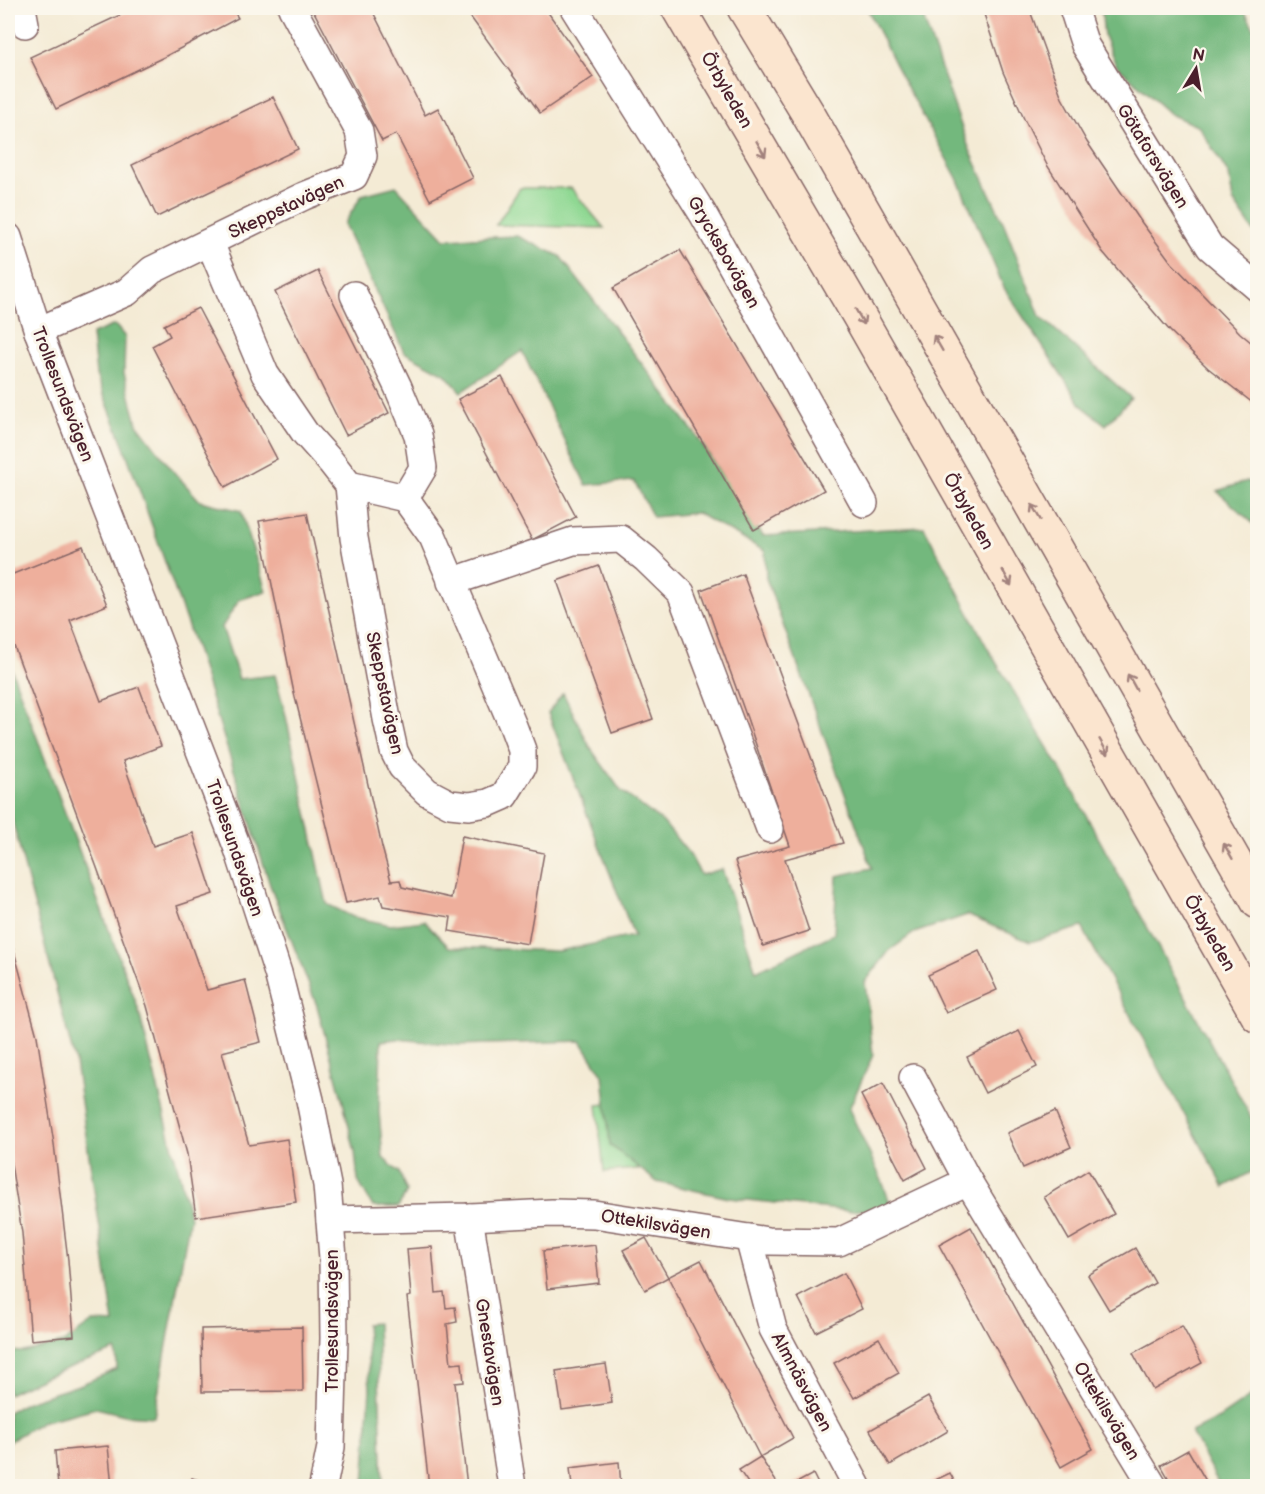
<svg xmlns="http://www.w3.org/2000/svg" width="1265" height="1494" viewBox="0 0 1265 1494" font-family="'Balsamiq Sans',sans-serif">
	<rect width="100%" height="100%" fill="#fbf7ec"/>
	<filter id="ink" filterUnits="userSpaceOnUse"><feTurbulence type="fractalNoise" baseFrequency=".0167" numOctaves="2"/><feDisplacementMap in="SourceGraphic" scale="12" xChannelSelector="R" yChannelSelector="G"/><feConvolveMatrix kernelMatrix="1 2 1 2 8 2 1 2 1" color-interpolation-filters="sRGB"/></filter>
	<filter id="wash" filterUnits="userSpaceOnUse"><feTurbulence type="fractalNoise" baseFrequency=".008" numOctaves="4" result="noise"/><feDisplacementMap in="SourceGraphic" scale="24" xChannelSelector="R" yChannelSelector="G"/><feGaussianBlur stdDeviation="1.35" result="paint"/><feColorMatrix in="noise" values="0 0 0 0 0 0 0 0 0 0 0 0 0 0 0 0 0 1.4 0 .05"/><feComposite in="paint" operator="in"/></filter>
	<g filter="url(#wash)">
		<rect width="100%" height="100%" fill="#f4ebd5"/>
		<g fill="#8fd893" stroke="#6c7c5f" stroke-width="1.5">
			<path d="M520 188H571L604 228 496 225Z"/>
			<path d="M651 1100 657 1167 604 1172 597 1105Z"/>
		</g>
		<g fill="#73b87d" stroke="#5e6c54" stroke-width="1.5">
			<path d="M867 8H925L924 20 969 148 1004 224 1040 316 1131 398 1106 425 1082 406 1004 288 957 178 895 65Z"/>
			<path d="M1101 8H1243L1257 34V236L1233 201 1229 175 1199 127 1170 114 1116 65 1104 36Z"/>
			<path d="M396 186 445 239 517 236 560 256 696 435 763 536 924 527 988 649 1063 773 1257 1128V1169L1224 1187 1082 927 1030 942 967 915 914 933 889 951 865 982 873 1055 849 1109 882 1181 892 1208 849 1211 729 1198 657 1182 610 1145 603 1075 581 1041 458 1045 397 1039 381 1041 379 1112 383 1158 399 1172 407 1192 398 1207H373L358 1181 355 1152 344 1106 317 1006 270 885 196 649 123 444 96 375 92 334 115 325 125 337 124 373 137 424 174 472 200 501 241 511 266 591 239 600 222 627 239 679 275 675 285 712 327 904 353 917 391 925 424 921 449 947 558 951 634 936 548 713 563 693 591 749 621 791 663 822 690 855 701 875 722 869 756 971 834 934 837 876 872 868 766 578 765 551 697 513 653 517 634 481 586 485 522 351 461 392 445 374 404 352 344 224 362 195Z"/>
			<path d="M1247 481 1257 486V527L1217 491Z"/>
			<path d="M8 660 138 1008 190 1217 154 1417 125 1415 96 1408 41 1422 8 1442V1412L27 1402 82 1384 117 1369 116 1350 47 1376 8 1394V1351L24 1352 63 1343 93 1322 114 1323 75 1062 8 804Z"/>
			<path d="M377 1323 383 1486H364L370 1389 366 1324Z"/>
			<path d="M1257 1392V1486H1220L1191 1432 1219 1418Z"/>
		</g>
		<g id="blocks">
			<g fill="#eeaf9c">
				<path d="M135 8H232L238 18 164 57 56 109 30 57Z"/>
				<path d="M312 8H371L425 115 438 108 473 178 430 200 396 134 382 141Z"/>
				<path d="M464 8H545L593 77 540 113Z"/>
				<path d="M982 8H1029L1062 98 1087 142 1142 223 1171 262 1240 333 1258 348V407L1208 368 1170 331 1102 251 1047 165 1025 121 1003 72Z"/>
				<path d="M273 97 298 149 157 217 132 165Z"/>
				<path d="M680 250 824 490 754 530 613 288Z"/>
				<path d="M318 271 389 413 346 435 275 292Z"/>
				<path d="M198 308 277 459 225 487 152 346 170 336 164 325Z"/>
				<path d="M502 377 576 517 532 540 458 399Z"/>
				<path d="M307 513 382 847 391 881 400 880 402 887 451 898 462 836 544 853 528 944 449 931 451 917 383 906 380 896 346 903 294 693 259 521Z"/>
				<path d="M83 546 107 605 70 620 101 701 139 687 161 746 123 761 153 846 193 833 213 894 177 906 207 990 245 980 261 1042 222 1052 249 1145 287 1139 296 1202 196 1217 187 1154 147 1006 96 865 8 630V576Z"/>
				<path d="M599 566 653 719 612 733 557 581Z"/>
				<path d="M743 574 843 843 785 859 809 931 763 946 735 861 790 846 747 718 701 590Z"/>
				<path d="M8 929 37 1036 54 1144 68 1260 74 1336 31 1340 22 1233 8 1145Z"/>
				<path d="M979 951 997 990 946 1013 928 975Z"/>
				<path d="M1019 1031 1037 1067 985 1093 967 1057Z"/>
				<path d="M883 1083 927 1168 905 1180 861 1095Z"/>
				<path d="M1055 1111 1071 1147 1023 1168 1007 1133Z"/>
				<path d="M1088 1170 1114 1214 1069 1240 1044 1197Z"/>
				<path d="M971 1227 1093 1449 1061 1467 939 1245Z"/>
				<path d="M646 1238 668 1277 701 1260 793 1438 760 1457 668 1277 645 1290 623 1250Z"/>
				<path d="M595 1245 599 1283 547 1289 543 1251Z"/>
				<path d="M432 1247 436 1293 444 1292 446 1308 455 1307 457 1322 447 1324 451 1364 462 1363 464 1382 455 1383 467 1486H429L407 1297 411 1296 407 1249Z"/>
				<path d="M1135 1248 1155 1283 1109 1310 1088 1275Z"/>
				<path d="M844 1273 862 1309 816 1332 798 1297Z"/>
				<path d="M1182 1326 1202 1363 1153 1390 1133 1353Z"/>
				<path d="M302 1327 303 1391 202 1392 201 1329Z"/>
				<path d="M879 1338 899 1373 854 1398 834 1363Z"/>
				<path d="M606 1364 612 1403 562 1410 556 1371Z"/>
				<path d="M928 1397 948 1431 890 1465 870 1430Z"/>
				<path d="M108 1446 112 1486H58L55 1451Z"/>
				<path d="M1188 1450 1209 1486H1173L1161 1465Z"/>
				<path d="M760 1457 779 1486H750L739 1470Z"/>
				<path d="M619 1462 621 1486H572L570 1468Z"/>
				<path d="M950 1473 957 1486H923Z"/>
				<path d="M813 1474 819 1486H791Z"/>
				<path d="M192 1478 219 1486H189Z"/>
			</g>
		</g>
	</g>
	<g filter="url(#ink)">
		<use href="#blocks" fill-opacity="0" stroke="#866666" stroke-width="1.5"/>
		<g fill="none" stroke-linecap="round" stroke-linejoin="round">
			<g stroke="#866666" stroke-width="30">
				<g id="minor">
					<path d="M22 8 25 24"/>
					<path d="M574 8 703 214 864 503"/>
					<path d="M1073 8 1085 45 1210 247 1258 288"/>
					<path d="M8 237 38 331 238 849 278 973 310 1100 327 1185 333 1258 334 1338 331 1447 323 1486"/>
					<path d="M210 243 265 374 305 433 331 462 349 485 354 538 387 719 394 751 402 767 427 792 450 804 469 806 488 803 504 796 522 767V750L513 726 433 537 405 498 349 485"/>
					<path d="M354 295 398 387 418 435 423 468 405 498"/>
					<path d="M38 331 127 292 152 270 304 196 354 176 363 156 359 131 292 8"/>
					<path d="M451 582 573 541 621 539 646 559 681 593 770 829"/>
					<path d="M913 1078 968 1181 1153 1486"/>
					<path d="M469 1217 512 1486"/>
					<path d="M330 1220 469 1217 552 1213 594 1214 768 1241 839 1242 968 1181"/>
					<path d="M749 1238 773 1329 857 1486"/>
				</g>
			</g>
			<g stroke="#866666" stroke-width="36">
				<g id="secondary">
					<path d="M678 8 859 316 1258 1016"/>
					<path d="M744 8 807 112 1258 902"/>
				</g>
			</g>
			<use href="#minor" stroke="#fff" stroke-width="27"/>
			<use href="#secondary" stroke="#fbe5cf" stroke-width="33"/>
		</g>
		<defs><path id="oneway-shaft" d="M-6 0H5M1.5-3L5.5 0L1.5 3" fill="none" stroke-width="1.6" stroke-linecap="round" stroke-linejoin="round" transform="scale(1.5)"/></defs>
		<g stroke="#a2827d">
			<use href="#oneway-shaft" transform="translate(761 149) rotate(60)"/>
			<use href="#oneway-shaft" transform="translate(860 317) rotate(60)"/>
			<use href="#oneway-shaft" transform="translate(938 343) rotate(-120)"/>
			<use href="#oneway-shaft" transform="translate(1036 512) rotate(-120)"/>
			<use href="#oneway-shaft" transform="translate(1007 578) rotate(61)"/>
			<use href="#oneway-shaft" transform="translate(1132 682) rotate(-119)"/>
			<use href="#oneway-shaft" transform="translate(1104 747) rotate(60)"/>
			<use href="#oneway-shaft" transform="translate(1228 851) rotate(-120)"/>
		</g>
	</g>
	<g text-anchor="middle" stroke-width="6" stroke-linejoin="round" paint-order="stroke">
		<g font-size="18" fill="#4a1f2b" stroke="#fbf7ec">
			<text transform="translate(727 90) rotate(60)" y="6">Örbyleden</text>
			<text transform="translate(1153 156) rotate(58)" y="6">Götaforsvägen</text>
			<text transform="translate(286 207) rotate(-25)" y="6">Skeppstavägen</text>
			<text transform="translate(724 252) rotate(60)" y="6">Grycksbovägen</text>
			<text transform="translate(63 394) rotate(69)" y="6">Trollesundsvägen</text>
			<text transform="translate(969 511) rotate(61)" y="6">Örbyleden</text>
			<text transform="translate(385 693) rotate(78)" y="6">Skeppstavägen</text>
			<text transform="translate(235 848) rotate(71)" y="6">Trollesundsvägen</text>
			<text transform="translate(1210 933) rotate(60)" y="6">Örbyleden</text>
			<text transform="translate(656 1224) rotate(9)" y="6">Ottekilsvägen</text>
			<text transform="translate(332 1321) rotate(-90)" y="6">Trollesundsvägen</text>
			<text transform="translate(490 1352) rotate(81)" y="6">Gnestavägen</text>
			<text transform="translate(802 1382) rotate(62)" y="6">Almnäsvägen</text>
			<text transform="translate(1107 1411) rotate(59)" y="6">Ottekilsvägen</text>
		</g>
	</g>
	<rect width="1265" height="1494" fill="none" stroke="#fbf7ec" stroke-width="30"/>
	<g transform="translate(1196 69) rotate(11)" stroke="#fbf7ec" stroke-width="4.5" paint-order="stroke">
	<path d="M0-4.5L10 22L0 15L-10 22Z" fill="#4a1f2b"/>
	<text y="-9" font-size="16" font-weight="bold" text-anchor="middle" fill="#4a1f2b">N</text>
	</g>
</svg>
